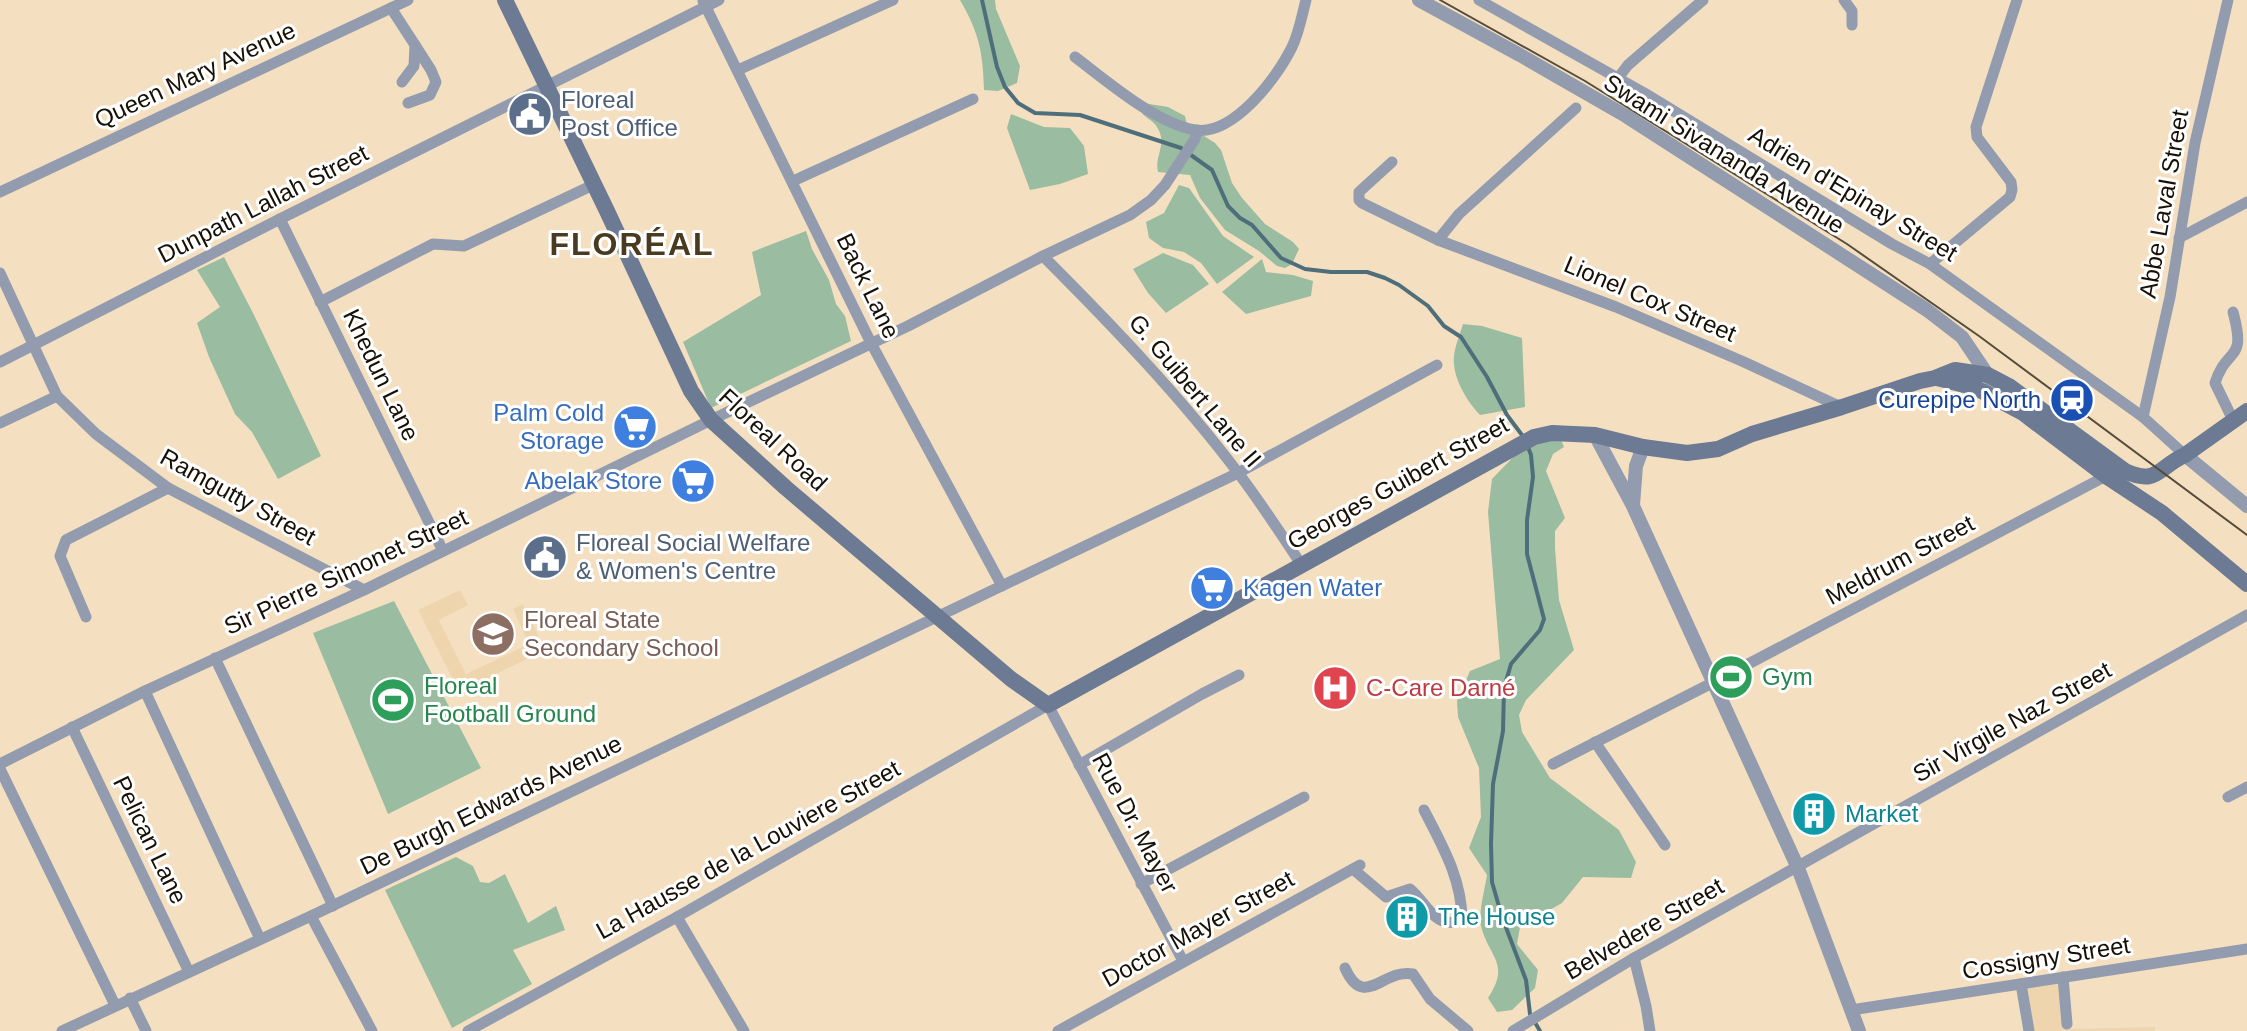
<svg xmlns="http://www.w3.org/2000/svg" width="2247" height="1031" viewBox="0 0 2247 1031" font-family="Arial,sans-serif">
	<rect width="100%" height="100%" fill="#f4e0c0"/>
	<g fill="#eed5ae">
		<path d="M460 590 468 605 439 620 466 674 529 644 513 609 523 604 542 644 532 649 535 655 459 692 418 610Z"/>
		<path d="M2060 981 2065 1029 2155 1027V1031H2032L2025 987Z"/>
	</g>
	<g fill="#9abca1">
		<path d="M960 0H995L996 9 1020 66 1017 83 998 91 984 90C983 52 979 33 960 0Z"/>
		<path d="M1143 103 1168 107 1185 116 1187 125 1215 143 1221 150 1232 183 1242 198 1265 224 1293 242 1299 249 1292 264 1285 268 1277 266 1259 251 1225 230 1200 198 1190 175 1158 172C1154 156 1168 144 1157 127 1153 120 1144 118 1139 109Z"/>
		<path d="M1011 114 1044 127 1070 128 1084 146 1088 174 1060 184 1030 190 1007 128Z"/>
		<path d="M1179 185 1189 188 1223 236 1254 257 1217 284 1201 263 1184 252 1163 248 1149 238 1146 222 1164 213Z"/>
		<path d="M806 231 812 249 829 280 836 304 845 316 851 341 711 408 683 342 761 295 752 252Z"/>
		<path d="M1163 253 1193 265 1209 284 1166 313 1148 293 1133 269Z"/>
		<path d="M224 257 254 315 321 456 278 479 252 432 235 414 209 357 197 323 220 307 197 270Z"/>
		<path d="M1262 259 1266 272 1293 275 1313 281 1311 296 1246 314 1222 292Z"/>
		<path d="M1463 324 1482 326 1522 338 1525 407 1480 415C1466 400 1452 377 1454 356 1455 346 1460 334 1463 324Z"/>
		<path d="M1560 437 1564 447 1553 454 1546 471 1565 518 1555 531V548L1559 600 1574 650 1526 700 1519 715 1522 732 1550 778 1619 830 1636 862 1631 878 1583 877 1562 903 1520 927 1517 944 1538 970 1535 988 1512 1010 1497 1012 1488 998C1511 963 1489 958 1481 926 1478 914 1485 888 1487 875L1469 848 1481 817 1479 768 1458 717 1457 701 1470 671 1500 659 1488 512 1492 479 1528 442Z"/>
		<path d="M394 601 481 768 388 814 313 633Z"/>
		<path d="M456 857 473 866 480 882 489 883 505 874 528 923 556 906 565 930 513 950 532 984 452 1028 385 890Z"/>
	</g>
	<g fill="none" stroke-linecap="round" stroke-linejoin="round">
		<g stroke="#4e6e7b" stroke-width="4">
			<path d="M982 0 997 67 1005 87 1018 103 1035 113 1080 115 1181 148 1212 170 1228 206 1240 218 1252 225 1281 258 1305 269 1331 272H1367L1385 278 1399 285 1428 306 1444 326 1461 337 1487 377 1507 415 1525 439"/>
			<path d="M1528 447 1531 455 1533 477 1527 520V554L1544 619 1540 630 1511 664 1504 688 1503 731 1493 784 1491 844 1492 882 1502 917 1526 980 1530 1014 1540 1031"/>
		</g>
		<g stroke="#929cae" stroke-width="11">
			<path d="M1479 0 1646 94 1892 244 1930 264 2143 417 2185 455"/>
			<path d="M1844 0 1852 11V25"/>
			<path d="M703 1 871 343 1002 586"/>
			<path d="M391 8 415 45 414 66 402 82"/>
			<path d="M1075 57C1107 81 1155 123 1195 130 1233 136 1277 78 1292 47 1299 33 1302 15 1306 0"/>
			<path d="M738 70 893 0"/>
			<path d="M1618 78 1628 65 1703 0"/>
			<path d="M408 103 430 95 436 82 431 70 415 45"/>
			<path d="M1392 162 1359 192V200L1362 203 1438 240 1616 307 1744 362 1841 407"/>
			<path d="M793 181 973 99"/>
			<path d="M0 192 408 0"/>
			<path d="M280 219 443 551"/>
			<path d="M2179 238 2247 202"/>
			<path d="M1438 240 1459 214 1576 108"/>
			<path d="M1043 256C1111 324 1181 397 1239 474 1261 503 1281 534 1301 564"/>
			<path d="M1930 264 2010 197 2012 190 2011 182 1977 137 1976 127 2017 0"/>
			<path d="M0 273 57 396 96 434 168 488 364 590"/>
			<path d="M320 302 433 244 464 246 593 185"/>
			<path d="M0 362 280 219 719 0"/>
			<path d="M2143 417 2170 297 2195 143 2228 0"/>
			<path d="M2233 420 2215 383C2227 345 2247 364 2233 312"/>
			<path d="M0 423 57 396"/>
			<path d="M86 617 60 556 66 540 168 488"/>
			<path d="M215 658 333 906"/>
			<path d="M145 691 260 939"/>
			<path d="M72 727 189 972"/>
			<path d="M1595 742 1665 845"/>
			<path d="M0 764 145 691 364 590 711 420 908 326 1043 256 1130 215 1151 200 1165 185 1195 139 1197 130"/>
			<path d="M1553 764 1714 682 2106 476"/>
			<path d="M1079 765 1202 694 1239 675"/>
			<path d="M0 769 115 1005"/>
			<path d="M2228 797 2247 787"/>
			<path d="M1353 869 1386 897 1410 889C1427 903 1435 931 1462 920 1462 879 1442 845 1424 810"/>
			<path d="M1141 884 1304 797"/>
			<path d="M311 916 372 1031"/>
			<path d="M677 917 744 1031"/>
			<path d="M1634 958 1646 1006 1650 1031"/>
			<path d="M1345 968C1364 1011 1383 968 1413 974L1430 999 1468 1031"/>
			<path d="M2063 977 2067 1024"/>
			<path d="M2021 984 2029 1031"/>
			<path d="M130 998 146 1031"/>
			<path d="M1851 1010 2247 949"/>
			<path d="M62 1031 311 916 1238 473 1437 365"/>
			<path d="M468 1031 677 917 1048 705 1183 961"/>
			<path d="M1058 1031 1360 865"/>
			<path d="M1513 1031 1634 958 2247 615"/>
		</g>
		<g stroke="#929cae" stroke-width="14">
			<path d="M1419 0 1520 55 1626 116 1927 310 1962 337 1993 383 2014 404"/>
			<path d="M1595 435 1633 506 1798 868 1859 1031"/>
			<path d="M2185 455 2247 506"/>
			<path d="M1633 505 1636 466 1643 447"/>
		</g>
		<g stroke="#6c7a94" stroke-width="16">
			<path d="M505 0 607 211 691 391 711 420 786 488 1011 679 1048 705 1534 437 1552 433 1595 435 1643 447 1687 453 1718 449 1752 434 1842 407 1920 381 1935 378 1955 370 1988 375 2009 386 2125 471C2158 486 2158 467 2185 455L2247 411"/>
			<path d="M1937 378 1976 388 2023 413 2106 476 2162 513 2247 584"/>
		</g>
		<path stroke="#574c3b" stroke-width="2" d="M1440 0 1585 81 1847 244 1979 336 2247 535"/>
	</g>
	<defs>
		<g id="civic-disc" transform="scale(2.3)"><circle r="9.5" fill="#5c6f8a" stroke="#fff"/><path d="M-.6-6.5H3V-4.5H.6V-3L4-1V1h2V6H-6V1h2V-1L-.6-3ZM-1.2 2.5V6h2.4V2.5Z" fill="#fff"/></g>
		<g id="station-disc" transform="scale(2.3)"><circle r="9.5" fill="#1a4fb4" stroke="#fff"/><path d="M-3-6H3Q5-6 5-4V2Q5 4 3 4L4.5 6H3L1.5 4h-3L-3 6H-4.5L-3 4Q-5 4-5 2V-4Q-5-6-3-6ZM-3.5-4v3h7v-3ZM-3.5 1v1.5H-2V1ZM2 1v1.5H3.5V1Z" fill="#fff"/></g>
		<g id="supermarket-disc" transform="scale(2.3)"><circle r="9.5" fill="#3f7fe0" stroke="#fff"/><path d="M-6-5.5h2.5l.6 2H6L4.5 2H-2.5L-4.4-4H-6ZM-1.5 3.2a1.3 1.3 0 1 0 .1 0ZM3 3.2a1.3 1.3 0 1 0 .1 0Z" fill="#fff"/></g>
		<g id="school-disc" transform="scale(2.3)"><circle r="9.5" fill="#8d6e63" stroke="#fff"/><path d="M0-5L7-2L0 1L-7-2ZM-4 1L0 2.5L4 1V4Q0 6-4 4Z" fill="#fff"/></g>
		<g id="stadium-disc" transform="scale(2.3)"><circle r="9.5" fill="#2e9e5b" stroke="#fff"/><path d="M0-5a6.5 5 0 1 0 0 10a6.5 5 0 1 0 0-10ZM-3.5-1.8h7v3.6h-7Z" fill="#fff"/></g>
		<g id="hospital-disc" transform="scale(2.3)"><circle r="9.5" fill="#e0444e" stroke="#fff"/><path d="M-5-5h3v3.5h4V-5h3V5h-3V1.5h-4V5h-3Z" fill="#fff"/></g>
		<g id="building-disc" transform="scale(2.3)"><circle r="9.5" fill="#0f9aa8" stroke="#fff"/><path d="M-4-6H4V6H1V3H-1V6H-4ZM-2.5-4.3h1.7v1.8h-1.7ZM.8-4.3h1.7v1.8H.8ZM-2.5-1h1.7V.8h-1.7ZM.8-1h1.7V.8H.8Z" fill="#fff"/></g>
	</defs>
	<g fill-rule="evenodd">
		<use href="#civic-disc" x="530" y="114"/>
		<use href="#station-disc" x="2072" y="400"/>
		<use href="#supermarket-disc" x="635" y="427"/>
		<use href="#supermarket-disc" x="693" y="481"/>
		<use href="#civic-disc" x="545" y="557"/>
		<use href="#supermarket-disc" x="1212" y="588"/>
		<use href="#school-disc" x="493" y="634"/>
		<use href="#stadium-disc" x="1731" y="677"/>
		<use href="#hospital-disc" x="1335" y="688"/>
		<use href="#stadium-disc" x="393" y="700"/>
		<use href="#building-disc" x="1814" y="814"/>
		<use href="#building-disc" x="1407" y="917"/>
	</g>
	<g text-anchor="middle" stroke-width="6" stroke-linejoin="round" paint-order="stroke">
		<g font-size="24" fill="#171005" stroke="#fff">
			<text transform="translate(195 75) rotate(-25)" y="8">Queen Mary Avenue</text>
			<text transform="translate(1724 154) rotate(32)" y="8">Swami Sivananda Avenue</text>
			<text transform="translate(1853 194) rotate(31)" y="8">Adrien d'Epinay Street</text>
			<text transform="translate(263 204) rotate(-27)" y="8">Dunpath Lallah Street</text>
			<text transform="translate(2164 204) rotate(-80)" y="8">Abbe Laval Street</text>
			<text transform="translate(868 286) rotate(64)" y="8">Back Lane</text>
			<text transform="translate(1650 299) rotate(23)" y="8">Lionel Cox Street</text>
			<text transform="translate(381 375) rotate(64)" y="8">Khedun Lane</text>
			<text transform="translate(1195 391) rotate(50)" y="8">G. Guibert Lane II</text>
			<text transform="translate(773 440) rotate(43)" y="8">Floreal Road</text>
			<text transform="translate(1398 483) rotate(-29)" y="8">Georges Guibert Street</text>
			<text transform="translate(238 497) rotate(29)" y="8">Ramgutty Street</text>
			<text transform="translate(1900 560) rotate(-28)" y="8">Meldrum Street</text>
			<text transform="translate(346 572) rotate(-25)" y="8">Sir Pierre Simonet Street</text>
			<text transform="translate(2012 722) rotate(-29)" y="8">Sir Virgile Naz Street</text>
			<text transform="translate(491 805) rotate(-26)" y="8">De Burgh Edwards Avenue</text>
			<text transform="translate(1135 823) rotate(62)" y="8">Rue Dr. Mayer</text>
			<text transform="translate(150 840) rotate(64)" y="8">Pelican Lane</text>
			<text transform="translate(748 850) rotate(-29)" y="8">La Hausse de la Louviere Street</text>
			<text transform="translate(1198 929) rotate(-29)" y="8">Doctor Mayer Street</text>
			<text transform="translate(1644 929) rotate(-30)" y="8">Belvedere Street</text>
			<text transform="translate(2046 958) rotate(-9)" y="8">Cossigny Street</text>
		</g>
		<g font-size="24" fill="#4e5e75" stroke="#fff" text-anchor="start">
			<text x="561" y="108">Floreal<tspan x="561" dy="28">Post Office</tspan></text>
			<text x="576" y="551">Floreal Social Welfare<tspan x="576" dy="28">&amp; Women's Centre</tspan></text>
		</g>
		<g font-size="24" fill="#164399" stroke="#fff" text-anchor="end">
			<text x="2041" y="408">Curepipe North</text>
		</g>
		<g font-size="24" fill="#366cbe" stroke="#fff" text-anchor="end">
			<text x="604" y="421">Palm Cold<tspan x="604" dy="28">Storage</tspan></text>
			<text x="662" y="489">Abelak Store</text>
			<text x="1243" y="596" text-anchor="start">Kagen Water</text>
		</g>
		<g font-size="24" fill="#785e54" stroke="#fff" text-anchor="start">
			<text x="524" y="628">Floreal State<tspan x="524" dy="28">Secondary School</tspan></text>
		</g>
		<g font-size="24" fill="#27864d" stroke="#fff" text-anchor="start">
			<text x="1762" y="685">Gym</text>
			<text x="424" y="694">Floreal<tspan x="424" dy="28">Football Ground</tspan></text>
		</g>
		<g font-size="24" fill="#be3a42" stroke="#fff" text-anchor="start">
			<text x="1366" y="696">C-Care Darné</text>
		</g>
		<g font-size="24" fill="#0d838f" stroke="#fff" text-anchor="start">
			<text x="1845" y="822">Market</text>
			<text x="1438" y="925">The House</text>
		</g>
		<g font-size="32" font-weight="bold" letter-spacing="2" fill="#4a3a1f" stroke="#fff">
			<text x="632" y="255">FLORÉAL</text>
		</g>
	</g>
</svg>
